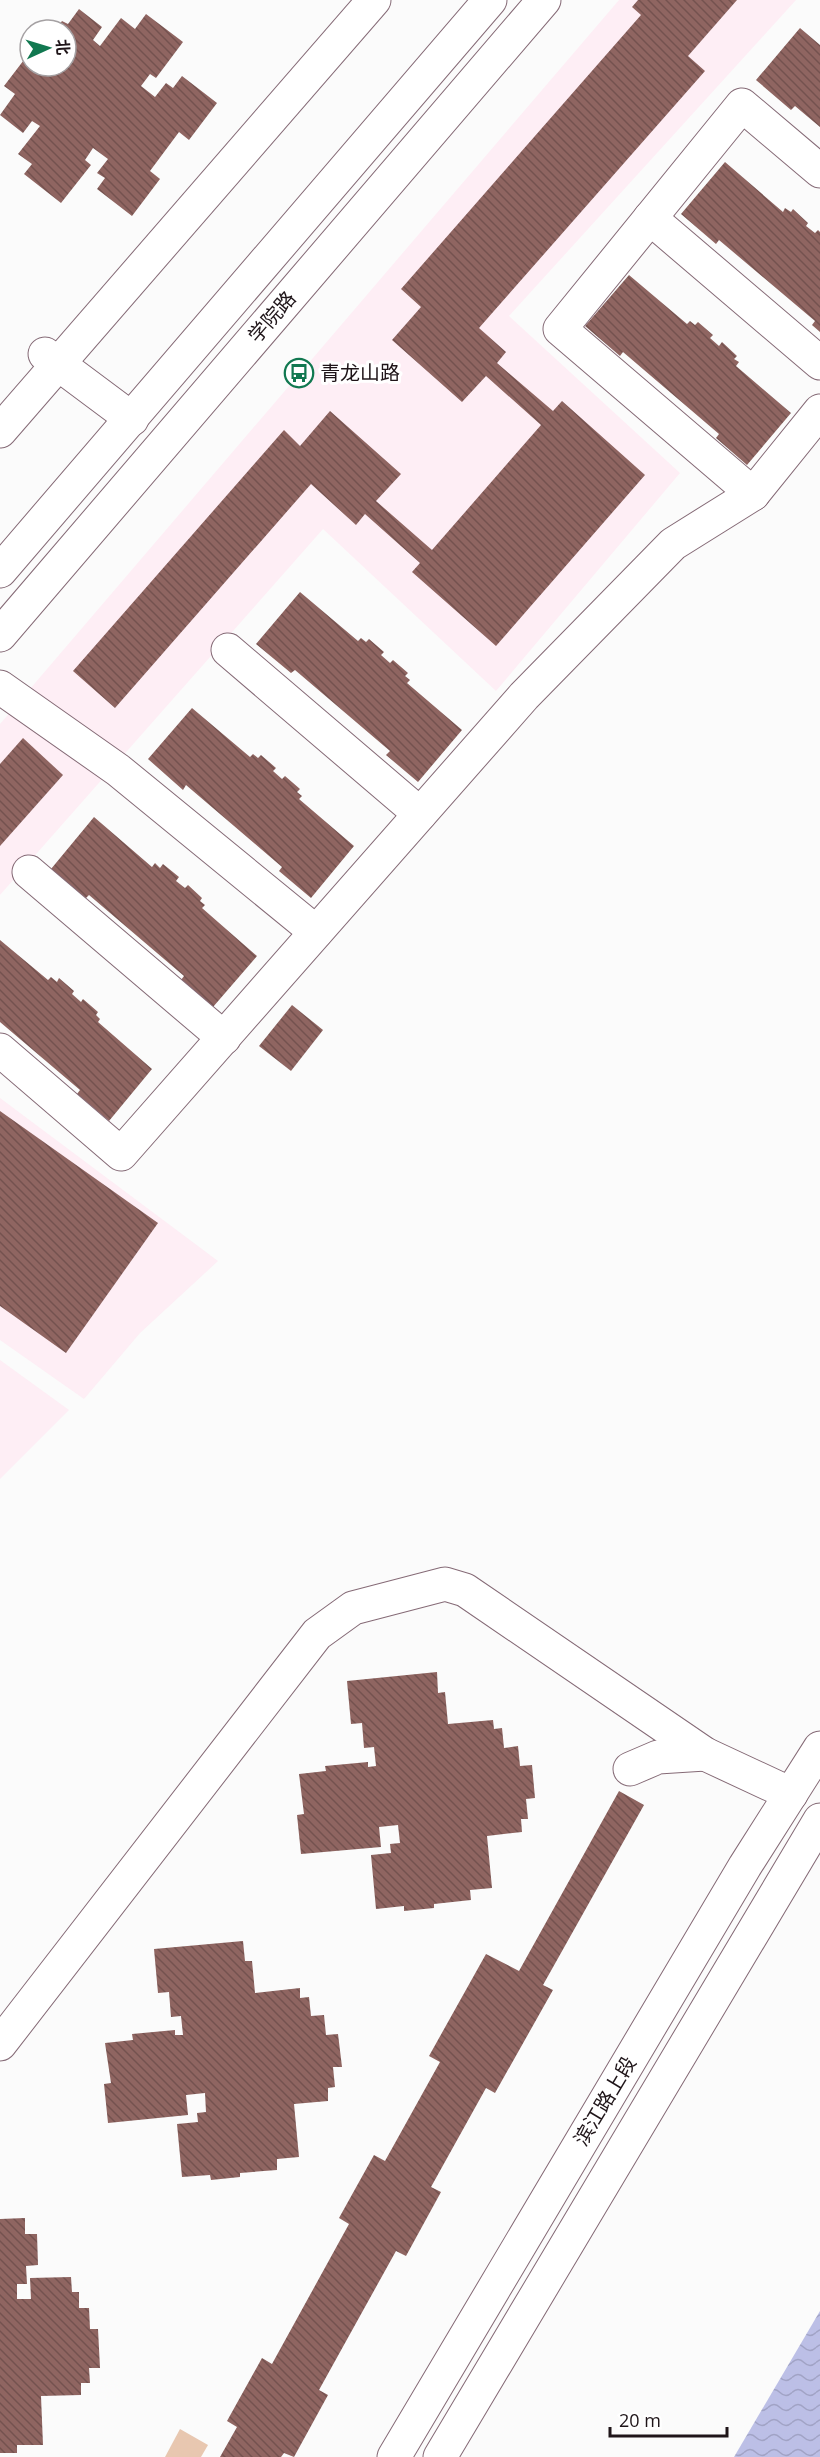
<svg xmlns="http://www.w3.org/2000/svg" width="820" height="2457" viewBox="0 0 820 2457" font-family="'Open Sans','Noto Sans SC',sans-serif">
	<defs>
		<pattern id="water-waves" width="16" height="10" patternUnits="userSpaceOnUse" patternTransform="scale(1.5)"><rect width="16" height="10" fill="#bcbfe6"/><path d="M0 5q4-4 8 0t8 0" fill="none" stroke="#a1a3c5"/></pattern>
		<pattern id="building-back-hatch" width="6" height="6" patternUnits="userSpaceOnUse" patternTransform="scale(1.5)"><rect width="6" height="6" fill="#8f6561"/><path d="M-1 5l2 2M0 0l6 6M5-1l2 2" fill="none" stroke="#74524f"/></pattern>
	</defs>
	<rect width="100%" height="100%" fill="#fbfbfb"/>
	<g fill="#feeef5">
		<path d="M619 0H796L509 316 680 473 496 691 323 529 0 895V724Z"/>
		<path d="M0 1098 218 1261 140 1333 84 1399 0 1340Z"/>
		<path d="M0 1360 69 1410 0 1479Z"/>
	</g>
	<path fill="#e8c7b0" d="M180 2429 208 2445 201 2457H165Z"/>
	<path fill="url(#water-waves)" d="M820 2311V2457H734Z"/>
	<g fill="url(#building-back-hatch)">
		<path d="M638 0H737L688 56 705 71 479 328 506 352 497 363 553 411 562 401 645 475 496 646 412 572 420 563 365 514 356 525 311 484 115 708 73 671 284 430 300 446 330 411 401 474 376 501 432 550 541 425 486 376 462 402 392 340 421 307 401 289 641 15 632 7Z"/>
		<path d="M79 9 102 27 93 40 100 46 121 18 135 29 146 14 183 42 156 78 150 74 141 86 155 97 166 83 173 88 182 76 217 103 189 140 179 132 150 171 160 179 132 216 97 189 105 178 97 173 108 159 93 148 85 160 91 165 61 203 24 174 32 164 18 154 40 126 32 121 23 133 0 115 15 94 4 86 30 52V66H66V30H55L62 21 68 24Z"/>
		<path d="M800 28 820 45V127L795 106 791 110 756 80Z"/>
		<path d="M725 162 783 212 785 208 791 212 793 209 808 223 806 226 815 233 818 230 820 232V332L812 325 815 321 719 240 716 244 681 214Z"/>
		<path d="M629 275 687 324 690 321 695 325 698 322 713 335 710 338 719 346 722 342 737 356 734 359 739 362 736 366 791 413 747 465 716 438 719 434 623 352 620 356 585 326Z"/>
		<path d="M300 592 358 641 361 638 366 642 369 639 384 652 381 655 390 663 393 660 408 673 405 676 410 680 407 683 462 730 418 782 386 755 390 751 295 670 291 673 256 644Z"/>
		<path d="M192 708 250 757 253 754 258 758 261 755 276 768 273 771 282 779 285 776 300 789 297 792 302 796 299 799 354 846 311 898 279 871 282 867 186 785 183 790 148 759Z"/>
		<path d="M23 738 63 775 0 846V764Z"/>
		<path d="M94 817 152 867 155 863 160 868 163 864 179 877 176 881 185 888 188 885 202 898 200 901 205 905 202 908 257 956 213 1007 181 980 184 976 89 895 85 899 51 869Z"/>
		<path d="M0 940 48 980 51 977 57 982 59 978 74 991 72 994 81 1002 83 999 98 1012 96 1015 100 1019 98 1022 152 1069 109 1121 77 1094 80 1090 0 1022Z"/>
		<path d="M292 1005 323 1030 291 1071 259 1046Z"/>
		<path d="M0 1111 158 1223 66 1353 0 1306Z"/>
		<path d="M437 1672 438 1693 445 1692 448 1724 493 1720 494 1729 502 1728 504 1748 518 1746 520 1766 532 1765 535 1798 526 1799 528 1819H521L522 1832 487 1836 492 1888 470 1890 471 1900 434 1904V1908L404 1911V1906L376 1909 371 1855 391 1853 390 1844 400 1843 398 1825 379 1827 381 1847 301 1854 297 1815 304 1814 299 1774 326 1771 325 1766 368 1762V1767L376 1766 374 1747 364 1748 362 1723 351 1724 347 1681Z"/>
		<path d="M619 1791 644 1805 543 1985 553 1990 495 2093 486 2088 431 2187 441 2192 406 2256 396 2251 319 2390 328 2395 294 2457 284 2453 281 2457H220L237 2427 227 2421 262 2358 272 2364 349 2224 339 2218 374 2155 385 2161 440 2062 429 2056 486 1954 519 1971Z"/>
		<path d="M243 1941 245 1961H252L255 1993 300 1988V1998L309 1997 311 2016 324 2015 326 2035 338 2034 342 2067H333L335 2087 328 2088V2101L294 2104 299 2157 277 2159V2170L240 2173V2177L211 2180 210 2175 182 2177 177 2124 198 2122 197 2113 206 2112 205 2093 186 2095 188 2115 108 2123 104 2084 111 2083 105 2043 133 2040 132 2034 175 2030V2035H183L181 2016 171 2017 169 1992 158 1993 154 1949Z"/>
		<path d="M25 2218V2234H37L38 2265 26 2266 27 2284H17V2299H31L30 2278 71 2277 72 2292H79V2308H89L90 2329H98L100 2368H89L90 2383H81V2395L41 2396 43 2445H17V2453H0V2219Z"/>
	</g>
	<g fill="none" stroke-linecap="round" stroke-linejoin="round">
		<g stroke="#856a76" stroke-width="35">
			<g id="minor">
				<path d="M650 218 820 363"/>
				<path d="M45 354 132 419"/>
				<path d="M0 431 374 0"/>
				<path d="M753 494 560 329 742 105 820 171"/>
				<path d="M0 571 490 0"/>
				<path d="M0 635 544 0"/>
				<path d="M228 650 420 814"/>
				<path d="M0 687 118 770 316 932"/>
				<path d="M29 872 224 1038"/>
				<path d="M0 1050 121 1154 524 696 673 544 753 494 820 411"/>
				<path d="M630 1769 658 1757 705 1754"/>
				<path d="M0 2044 317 1634 353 1608 445 1584 465 1590 705 1754 791 1794"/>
			</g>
		</g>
		<g stroke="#856a76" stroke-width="35">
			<g id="major">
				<path d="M394 2457 745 1866 820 1748"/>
				<path d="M440 2457 820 1820"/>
			</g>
		</g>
		<use href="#minor" stroke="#fff" stroke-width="33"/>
		<use href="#major" stroke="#fff" stroke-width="33"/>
	</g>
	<defs>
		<g id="bus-ring" transform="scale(1.5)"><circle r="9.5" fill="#fff" stroke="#117850" stroke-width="1.5"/><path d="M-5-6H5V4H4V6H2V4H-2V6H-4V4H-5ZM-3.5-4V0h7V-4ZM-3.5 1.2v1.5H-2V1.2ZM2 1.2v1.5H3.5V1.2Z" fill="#117850"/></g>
	</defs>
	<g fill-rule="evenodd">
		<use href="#bus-ring" x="299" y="373"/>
	</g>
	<g text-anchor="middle" stroke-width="6" stroke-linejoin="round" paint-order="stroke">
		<g font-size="20" fill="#1f1519" stroke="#fff">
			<text transform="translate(272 317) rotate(-49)" y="7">学院路</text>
			<text transform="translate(605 2101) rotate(-59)" y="7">滨江路上段</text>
		</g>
		<g font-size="20" fill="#1f1519" stroke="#fff" text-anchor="start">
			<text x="320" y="380">青龙山路</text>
		</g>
	</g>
	<g transform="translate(48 48) rotate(86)"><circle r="28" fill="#ffffff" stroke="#a5a1a3" stroke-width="1.5"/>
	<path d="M0-4.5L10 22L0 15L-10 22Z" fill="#117850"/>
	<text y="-9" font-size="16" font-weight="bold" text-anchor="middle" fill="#1f1519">北</text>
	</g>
	<path d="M610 2427v9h117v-9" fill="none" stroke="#1f1519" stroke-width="3"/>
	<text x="619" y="2427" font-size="18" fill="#1f1519" stroke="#ffffff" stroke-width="4.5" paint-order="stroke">20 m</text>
</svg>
